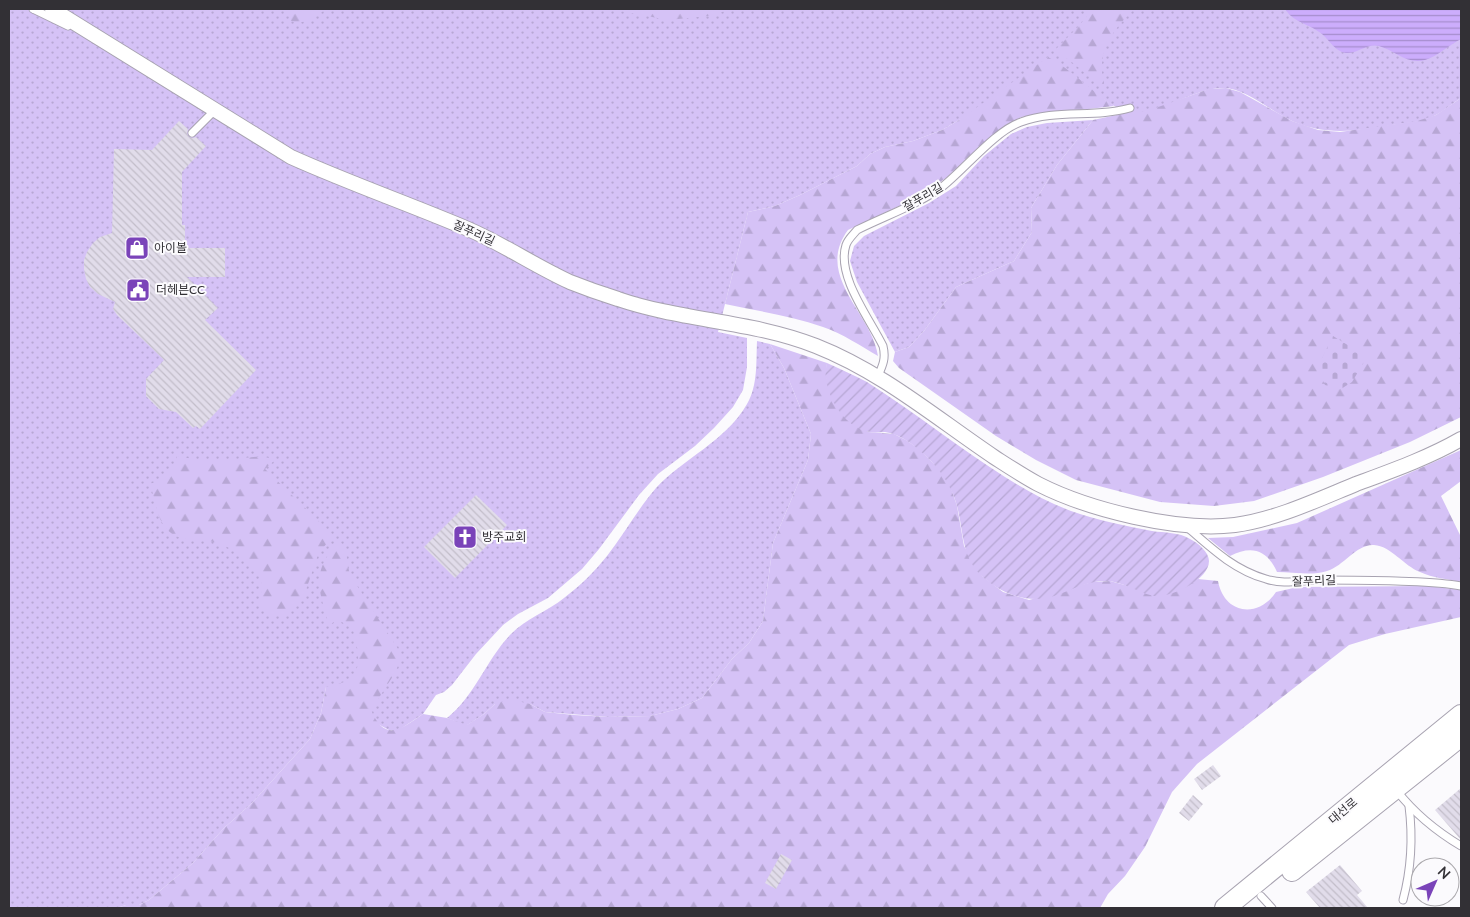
<svg xmlns="http://www.w3.org/2000/svg" width="1470" height="917" viewBox="0 0 1470 917" font-family="Lato,'Noto Sans KR',sans-serif">
	<defs>
		<pattern id="grass-dots" width="8" height="8" patternUnits="userSpaceOnUse" patternTransform="scale(1.25)"><rect width="8" height="8" fill="#d5c2f6"/><path d="M2 2h.1M6 6h.1" fill="none" stroke="#b7a7d4" stroke-width="1.8" stroke-linecap="round"/></pattern>
		<pattern id="forest-firs" width="22" height="20" patternUnits="userSpaceOnUse" patternTransform="scale(1.25)"><rect width="22" height="20" fill="#d5c2f6"/><path d="M5 1l3.5 6h-7zM16 11l3.5 6h-7z" fill="#b7a7d4"/></pattern>
		<pattern id="cemetery-stones" width="16" height="16" patternUnits="userSpaceOnUse" patternTransform="scale(1.25)"><rect width="16" height="16" fill="#d5c2f6"/><path d="M2 7V4a2 2 0 0 1 4 0v3zM10 15v-3a2 2 0 0 1 4 0v3z" fill="#b7a7d4"/></pattern>
		<pattern id="garden-furrows" width="10" height="10" patternUnits="userSpaceOnUse" patternTransform="scale(1.25)"><rect width="10" height="10" fill="#d5c2f6"/><path d="M-1 1l2-2M0 10L10 0M9 11l2-2" fill="none" stroke="#b7a7d4"/></pattern>
		<pattern id="water-rules" width="6" height="5" patternUnits="userSpaceOnUse" patternTransform="scale(1.25)"><rect width="6" height="5" fill="#ccadfc"/><path d="M0 2.5h6" fill="none" stroke="#a68dcd"/></pattern>
		<pattern id="building-back-hatch" width="6" height="6" patternUnits="userSpaceOnUse" patternTransform="scale(1.25)"><rect width="6" height="6" fill="#e1dcea"/><path d="M-1 5l2 2M0 0l6 6M5-1l2 2" fill="none" stroke="#c2bdc9"/></pattern>
	</defs>
	<rect width="100%" height="100%" fill="#fbfafd"/>
	<g fill="url(#grass-dots)">
		<path d="M9 9H1461V98C1453 103 1445 110 1436 115 1423 122 1407 123 1392 125 1356 131 1326 136 1292 121 1272 112 1245 88 1224 88 1195 87 1154 118 1130 112 1116 109 1105 100 1093 92L959 120 942 130 913 141 885 147 870 154 857 166 800 195 775 206 748 212 718 332 747 338V367L743 390 733 407 714 428 695 446 658 474 639 495 599 549 582 569 548 598 518 614 503 625 476 654 452 685 444 692 436 695 423 714 399 730H389L376 723 370 710 326 687 321 713 310 739 252 803 224 828 193 863 149 900 139 905H126L117 908H9Z"/>
		<path d="M1093 120 1057 165 1031 208 1032 232 1014 261 956 287 924 331 909 347 895 352 857 282 850 261 854 246 864 236 929 203 956 186 984 156 1011 134 1027 127 1047 123Z"/>
		<path d="M757 341 770 344 784 368 811 434 808 460 773 543 763 621 749 643 732 659 702 698 678 709 650 716 608 717 545 712 530 704H495L484 714 466 726 447 718C475 696 486 660 511 634 525 619 548 611 564 598 580 586 595 571 607 556 624 534 638 509 656 488 684 458 726 441 747 404 758 385 756 362 757 341Z"/>
	</g>
	<g fill="url(#forest-firs)">
		<path d="M290 9H326C316 16 304 26 291 21L289 15Z"/>
		<path d="M610 9H732L708 16 668 20Z"/>
		<path d="M1093 9H1134C1110 33 1094 55 1106 90L1073 63 1056 51 1057 48 1078 27Z"/>
		<path d="M1048 57C1072 70 1091 91 1114 106L1021 117 983 143 946 178 916 198 848 230C814 276 872 313 878 356 861 346 843 334 823 327 792 316 758 311 725 304L748 212 775 206 800 195 857 166 870 154 885 147 913 141 942 130 959 120Z"/>
		<path d="M1226 88 1240 92 1292 121 1318 130 1340 132 1417 121 1436 115 1461 98V417L1410 442 1323 477 1254 501 1214 506 1160 502 1076 480 1036 460 996 436 899 368 893 361 895 352 909 347 924 331 956 287 1014 261 1032 232 1031 208 1057 165 1093 120 1131 112 1147 111 1209 89Z"/>
		<path d="M770 344 827 363 826 378 868 432 894 434 906 440 919 449 942 472 951 488 957 506 964 546 982 576 1003 592 1029 600 1092 582 1110 581 1132 587H1186L1198 579 1218 581C1224 614 1258 619 1276 592L1298 587 1428 586 1461 590V617L1385 634 1349 645 1197 764 1172 792 1145 847 1125 876 1108 894 1100 908H117L126 905H139L149 900 193 863 224 828 252 803 310 739 321 713 326 687C333 685 346 683 351 678 364 666 356 643 353 629L337 619 329 626C323 599 311 581 328 555 331 551 334 546 338 543H341C348 550 347 565 350 575L398 649 401 658 395 673 371 710C385 743 401 729 423 714L447 718 467 725 484 714 495 704 509 699 530 704 545 712 574 715 608 717 650 716 678 709 702 698 732 659 749 643 763 621 773 543 808 460 811 434 784 368Z"/>
		<path d="M1461 450V481L1441 496 1461 537V582C1447 579 1433 578 1420 572 1404 566 1391 546 1374 545 1356 544 1344 566 1327 571 1312 576 1293 572 1277 572 1267 550 1252 545 1230 556L1208 538 1233 537 1297 523Z"/>
		<path d="M177 456C196 461 217 460 236 459 250 458 261 454 275 460L265 469 334 536C329 541 323 547 319 553 310 571 306 611 281 616 272 617 262 610 260 602 259 597 262 592 262 587 261 578 255 566 248 561 239 554 229 547 218 543 202 538 177 544 165 527 156 516 155 498 150 484 165 478 175 473 177 456Z"/>
	</g>
	<path fill="url(#cemetery-stones)" d="M1333 336 1367 357 1352 382 1341 389 1325 385 1317 368Z"/>
	<path fill="url(#garden-furrows)" d="M827 363C840 369 854 375 867 382 914 412 958 447 1005 477 1026 490 1047 502 1071 511 1097 520 1125 526 1152 531 1165 533 1179 532 1190 539 1198 543 1209 552 1209 561 1209 580 1172 597 1155 596 1143 595 1124 582 1108 581 1089 580 1074 589 1057 595 1031 605 1004 595 984 578 961 559 964 532 957 506 951 483 937 465 919 450 909 441 898 434 885 432 880 432 875 433 870 432 847 429 828 400 826 378 825 373 826 368 827 363Z"/>
	<path fill="url(#water-rules)" d="M1285 9H1461V39C1449 45 1438 56 1425 60 1407 65 1394 50 1379 46 1367 43 1357 54 1346 53 1336 52 1329 40 1322 34 1310 24 1294 23 1285 9Z"/>
	<g fill="url(#building-back-hatch)">
		<path d="M179 121 188 129 187 134 189 137 193 138 196 137 206 146 182 172V225H185V248H225V277H187L218 308 205 320 256 370 200 429 196 426 193 428 176 412 159 409 146 396V379L164 360 117 315 113 309 115 302 98 294 90 287 86 279 84 269V260L87 252 93 243 100 237 112 233 114 149 152 150Z"/>
		<path d="M476 495 507 525 455 578 424 547Z"/>
		<path d="M1213 765 1221 776 1202 790 1194 779Z"/>
		<path d="M1461 788V840L1435 810Z"/>
		<path d="M1193 795 1203 804 1189 821 1179 813Z"/>
		<path d="M781 854 792 860 776 889 765 883Z"/>
		<path d="M1340 865 1362 891 1357 895 1368 908H1320L1306 892Z"/>
	</g>
	<g fill="none" stroke-linecap="round" stroke-linejoin="round">
		<g stroke="#a8a3b1" stroke-width="9">
			<g id="lane">
				<path d="M33 9 68 26"/>
				<path d="M192 133 215 110"/>
				<path d="M878 376C883 365 886 358 883 346 870 319 836 276 846 245 848 239 853 235 857 230 885 216 917 205 942 187 965 169 995 131 1021 122 1055 109 1095 118 1130 108"/>
				<path d="M1187 527C1211 548 1234 570 1266 579 1283 585 1302 580 1319 580 1345 580 1371 580 1396 581 1418 582 1440 582 1461 586"/>
				<path d="M1397 791C1415 814 1436 831 1461 846"/>
				<path d="M1261 896 1272 908"/>
				<path d="M1403 900C1411 870 1413 838 1409 806"/>
			</g>
		</g>
		<g stroke="#a8a3b1" stroke-width="16">
			<path id="street" d="M52 9 291 157C349 183 409 204 468 229 503 244 535 266 570 282 585 288 602 294 618 299 682 321 753 321 816 346 882 372 936 418 994 457 1008 466 1023 476 1038 484 1089 510 1178 532 1235 525 1277 519 1317 500 1356 484 1391 471 1428 458 1461 439"/>
		</g>
		<g stroke="#a8a3b1" stroke-width="22">
			<g id="secondary">
				<path d="M1292 871 1461 736"/>
				<path d="M1225 908 1461 715"/>
			</g>
		</g>
		<use href="#lane" stroke="#fff" stroke-width="7"/>
		<use href="#street" stroke="#fff" stroke-width="14"/>
		<use href="#secondary" stroke="#fff" stroke-width="20"/>
	</g>
	<defs>
		<g id="shop-square" transform="scale(1.25)"><rect x="-9" y="-9" width="18" height="18" rx="4" fill="#7a43b9" stroke="#fbfafd"/><path d="M-5-2.5h2.3a2.7 3.5 0 0 1 5.4 0H5L5.5 6h-11ZM-1.5-2.5h3a1.5 2.3 0 0 0-3 0Z" fill="#fff"/></g>
		<g id="civic-square" transform="scale(1.25)"><rect x="-9" y="-9" width="18" height="18" rx="4" fill="#7a43b9" stroke="#fbfafd"/><path d="M-.6-6.5H3V-4.5H.6V-3L4-1V1h2V6H-6V1h2V-1L-.6-3ZM-1.2 2.5V6h2.4V2.5Z" fill="#fff"/></g>
		<g id="church-square" transform="scale(1.25)"><rect x="-9" y="-9" width="18" height="18" rx="4" fill="#7a43b9" stroke="#fbfafd"/><path d="M-1.2-6h2.4v3.5h3.3v2.4h-3.3V6h-2.4V-.1h-3.3v-2.4h3.3Z" fill="#fff"/></g>
	</defs>
	<g fill-rule="evenodd">
		<use href="#shop-square" x="137" y="248"/>
		<use href="#civic-square" x="138" y="290"/>
		<use href="#church-square" x="465" y="537"/>
	</g>
	<g text-anchor="middle" stroke-width="4" stroke-linejoin="round" paint-order="stroke">
		<g font-size="12" fill="#323035" stroke="#fbfafd">
			<text transform="translate(923 197) rotate(-30)" y="4">잘푸리길</text>
			<text transform="translate(474 233) rotate(24)" y="4">잘푸리길</text>
			<text transform="translate(1314 581) rotate(-2)" y="4">잘푸리길</text>
			<text transform="translate(1343 811) rotate(-40)" y="4">대선로</text>
		</g>
		<g font-size="12" fill="#323035" stroke="#fbfafd" text-anchor="start">
			<text x="154" y="252">아이볼</text>
			<text x="156" y="294">더헤븐CC</text>
			<text x="482" y="541">방주교회</text>
		</g>
	</g>
	<rect width="1470" height="917" fill="none" stroke="#323035" stroke-width="20"/>
	<g transform="translate(1435 882) rotate(45)"><circle r="24" fill="#fbfafd" stroke="#aba9ad"/>
	<path d="M0-4L9 19L0 12L-9 19Z" fill="#7a43b9"/>
	<text y="-8" font-size="14" font-weight="bold" text-anchor="middle" fill="#323035">N</text>
	</g>
</svg>
